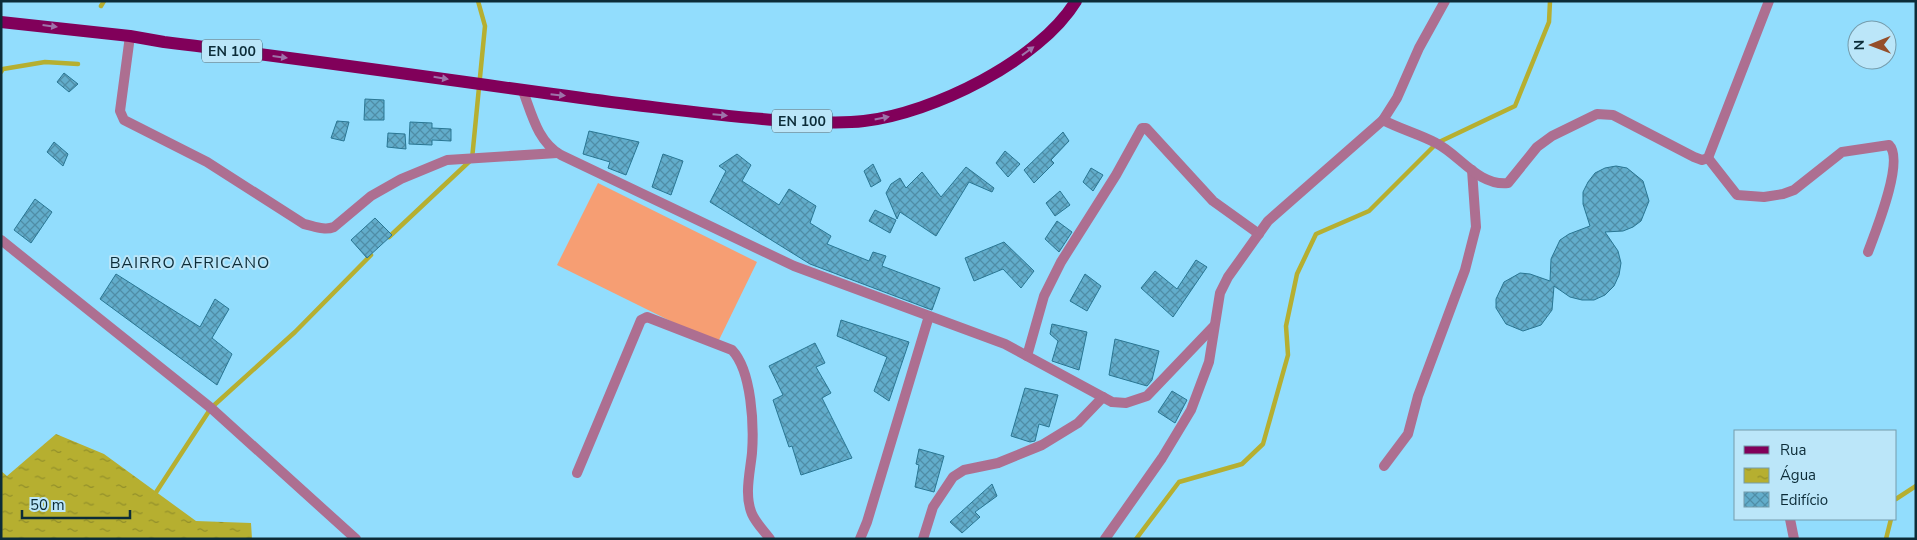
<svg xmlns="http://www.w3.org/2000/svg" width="1917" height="540" viewBox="0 0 1917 540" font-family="'Nunito Sans',sans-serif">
	<defs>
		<pattern id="water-ripples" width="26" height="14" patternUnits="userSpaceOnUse" patternTransform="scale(1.25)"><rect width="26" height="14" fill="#b6af30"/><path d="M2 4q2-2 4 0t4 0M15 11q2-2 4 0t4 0" fill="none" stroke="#928f2a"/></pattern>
		<pattern id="building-cross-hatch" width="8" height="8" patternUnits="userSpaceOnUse" patternTransform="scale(1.25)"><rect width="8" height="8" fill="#62adcb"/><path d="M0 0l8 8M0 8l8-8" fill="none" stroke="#4f8da6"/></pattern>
	</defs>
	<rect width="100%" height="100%" fill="#92ddfd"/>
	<path fill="#f69e73" d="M598 183 757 262 717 344 557 265Z"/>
	<path fill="url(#water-ripples)" d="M56 434 104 454 196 521 251 523 252 539H1V471L7 476Z"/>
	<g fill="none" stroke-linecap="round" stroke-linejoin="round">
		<g stroke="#b6af30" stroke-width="4.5">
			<path d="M101 6 104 1"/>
			<path d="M1 72 3 69 45 62 78 64"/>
			<path d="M389 237 472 159 485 26 478 1"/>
			<path d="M153 497 211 408 295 332 371 255"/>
			<path d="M1896 499 1916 486"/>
			<path d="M1136 539 1179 482 1242 464 1263 444 1288 355 1286 326 1297 274 1316 234 1369 211 1437 143 1515 106 1549 22 1550 1"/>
			<path d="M1886 539 1891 519"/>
		</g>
	</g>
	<g fill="url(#building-cross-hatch)" stroke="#297693">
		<path d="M64 73 78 84 69 92 57 82Z"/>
		<path d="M365 99 384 100V120H364Z"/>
		<path d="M337 121 349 122 344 141 331 138Z"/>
		<path d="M410 122 432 123V128L451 129V141L432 140V145L409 144Z"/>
		<path d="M589 131 639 142 626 175 608 168 610 162 583 154Z"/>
		<path d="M1063 132 1069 141 1051 160 1054 163 1034 183 1024 170Z"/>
		<path d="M388 133 405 134 406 149 387 147Z"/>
		<path d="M54 142 68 154 63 166 47 152Z"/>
		<path d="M1005 151 1020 164 1008 177 996 163Z"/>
		<path d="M663 154 683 161 671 195 652 187Z"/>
		<path d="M737 154 751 165 742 181 779 205 789 189 816 206 810 223 831 236 827 244 869 261 873 252 886 256 882 266 940 288 932 310 810 264 710 202 726 171 719 166Z"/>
		<path d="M873 164 881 181 871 187 864 171Z"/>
		<path d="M1616 166 1627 168 1643 181 1649 201 1641 221 1633 227 1623 231 1605 232 1618 251 1621 263 1619 275 1614 286 1605 295 1594 300H1582L1570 297 1554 286 1552 310 1541 325 1523 331 1506 324 1496 308V299L1504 282 1520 273 1530 274 1550 281 1551 259 1560 240 1569 234 1590 226 1583 204V192L1588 182 1595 173 1605 168Z"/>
		<path d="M966 167 994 188 992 192 969 182 936 236 900 212 897 219 886 193 891 184 900 178 906 188 922 172 941 197Z"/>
		<path d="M1091 168 1103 175 1093 191 1083 182Z"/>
		<path d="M1060 191 1070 205 1055 216 1046 203Z"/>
		<path d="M35 199 52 212 31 243 14 230Z"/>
		<path d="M875 210 896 220 890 233 869 221Z"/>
		<path d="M375 218 392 235 367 258 351 240Z"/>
		<path d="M1057 221 1072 232 1059 252 1045 239Z"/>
		<path d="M1004 242 1034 271 1021 288 1003 269 974 281 965 258Z"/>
		<path d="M1196 260 1207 267 1173 317 1141 288 1155 271 1177 289Z"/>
		<path d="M116 274 200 327 215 299 229 309 212 338 232 354 217 385 100 299Z"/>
		<path d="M1085 274 1101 286 1087 311 1070 301Z"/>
		<path d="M841 320 909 342 889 401 874 391 887 357 837 336Z"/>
		<path d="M1052 324 1087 332 1079 370 1052 361 1058 341 1050 334Z"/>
		<path d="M1115 339 1159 351 1152 380 1147 386 1109 375Z"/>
		<path d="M815 343 825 363 816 367 831 393 822 398 852 458 801 475 792 446 789 447 773 400 783 395 769 366Z"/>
		<path d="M1025 388 1058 395 1049 427 1039 424 1035 441 1030 442 1011 436Z"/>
		<path d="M1172 391 1187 400 1175 423 1158 412Z"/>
		<path d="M919 449 944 456 934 492 915 487 919 465 916 464Z"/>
		<path d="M992 484 997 496 975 512 980 517 962 533 950 522Z"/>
	</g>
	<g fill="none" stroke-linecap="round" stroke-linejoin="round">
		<g stroke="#ad6f91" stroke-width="10">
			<path d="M130 36 120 111 124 120 207 162 304 224C314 226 324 231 334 227L371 196 401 179 447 160 557 153"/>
			<path d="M523 91C532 115 538 142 561 155L794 266 1005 344 1112 402 1126 403 1147 396 1214 326"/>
			<path d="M1383 120 1397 98 1419 48 1445 1"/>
			<path d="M1708 158 1737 195 1764 197 1783 194 1794 190 1842 152 1889 145C1905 160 1875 233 1868 252"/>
			<path d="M1 240 211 408 356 539"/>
			<path d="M1027 356 1044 296 1061 262 1116 175 1142 128H1146L1213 201 1259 234"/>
			<path d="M1384 466 1408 434 1418 396 1465 270 1476 227 1472 170"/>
			<path d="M577 473 641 320 647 317 732 350C752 371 754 426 752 453 750 473 744 495 752 514 756 523 764 531 770 539"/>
			<path d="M1790 519 1794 539"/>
			<path d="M860 539 867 522 929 316"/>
			<path d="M923 539 933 507 953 477 964 470 998 463 1042 445 1078 423 1103 397"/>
			<path d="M1105 539 1162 458 1191 410 1209 362 1220 293 1228 277 1268 221 1383 120C1400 129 1419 134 1436 143 1460 155 1478 186 1508 183L1537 147 1552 136 1597 114 1613 115 1694 157 1702 160 1708 158 1769 1"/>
		</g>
		<path stroke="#81005a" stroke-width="12" d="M1 22 130 36 164 42C313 60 462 82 611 102 671 109 731 118 792 121 816 122 840 124 864 121 933 113 1039 61 1076 1"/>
	</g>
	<defs><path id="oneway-solid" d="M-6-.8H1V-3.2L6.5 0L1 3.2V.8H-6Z" transform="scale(1.25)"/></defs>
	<g fill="#9e73aa">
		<use href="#oneway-solid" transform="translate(50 26) rotate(7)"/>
		<use href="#oneway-solid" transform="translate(1028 51) rotate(-36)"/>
		<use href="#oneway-solid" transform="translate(280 57) rotate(7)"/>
		<use href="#oneway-solid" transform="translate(441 78) rotate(9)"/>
		<use href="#oneway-solid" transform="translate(558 95) rotate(6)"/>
		<use href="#oneway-solid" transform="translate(720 115) rotate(5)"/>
		<use href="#oneway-solid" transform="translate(882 118) rotate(-11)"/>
	</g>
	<g text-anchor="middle" stroke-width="4" stroke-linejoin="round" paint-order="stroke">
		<g fill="#bbe6f9" stroke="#406472" stroke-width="1">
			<rect x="202" y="39.5" width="60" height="23" rx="4"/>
			<rect x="772" y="109.5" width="60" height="23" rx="4"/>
		</g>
		<g font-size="14" font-weight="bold" fill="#0c2c38">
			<text x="232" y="56">EN 100</text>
			<text x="802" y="126">EN 100</text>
		</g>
		<g font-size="16" letter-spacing="1" fill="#0c2c38" stroke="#bbe6f9">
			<text x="190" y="268">BAIRRO AFRICANO</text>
		</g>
	</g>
	<rect width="1917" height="540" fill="none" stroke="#0c2c38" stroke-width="5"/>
	<rect x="1734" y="430" width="162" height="90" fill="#bbe6f9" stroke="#759cac"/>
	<rect x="1744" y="446" width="25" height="8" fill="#81005a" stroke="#759cac"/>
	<text x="1780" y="455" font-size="15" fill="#0c2c38">Rua</text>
	<rect x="1744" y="468" width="25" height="15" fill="url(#water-ripples)" stroke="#759cac"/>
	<text x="1780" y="480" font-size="15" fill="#0c2c38">Água</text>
	<rect x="1744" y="492" width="25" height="15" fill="url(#building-cross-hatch)" stroke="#759cac"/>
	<text x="1780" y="505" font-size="15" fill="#0c2c38">Edifício</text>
	<g transform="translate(1872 45) rotate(269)"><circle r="24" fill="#bbe6f9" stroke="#759cac"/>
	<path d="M0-4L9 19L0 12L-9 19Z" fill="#954e29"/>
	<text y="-8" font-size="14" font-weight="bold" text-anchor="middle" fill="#0c2c38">N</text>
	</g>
	<path d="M22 510v8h108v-8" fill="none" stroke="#0c2c38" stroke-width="2.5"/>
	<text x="30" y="510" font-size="15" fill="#0c2c38" stroke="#bbe6f9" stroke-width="4" paint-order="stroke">50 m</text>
</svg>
